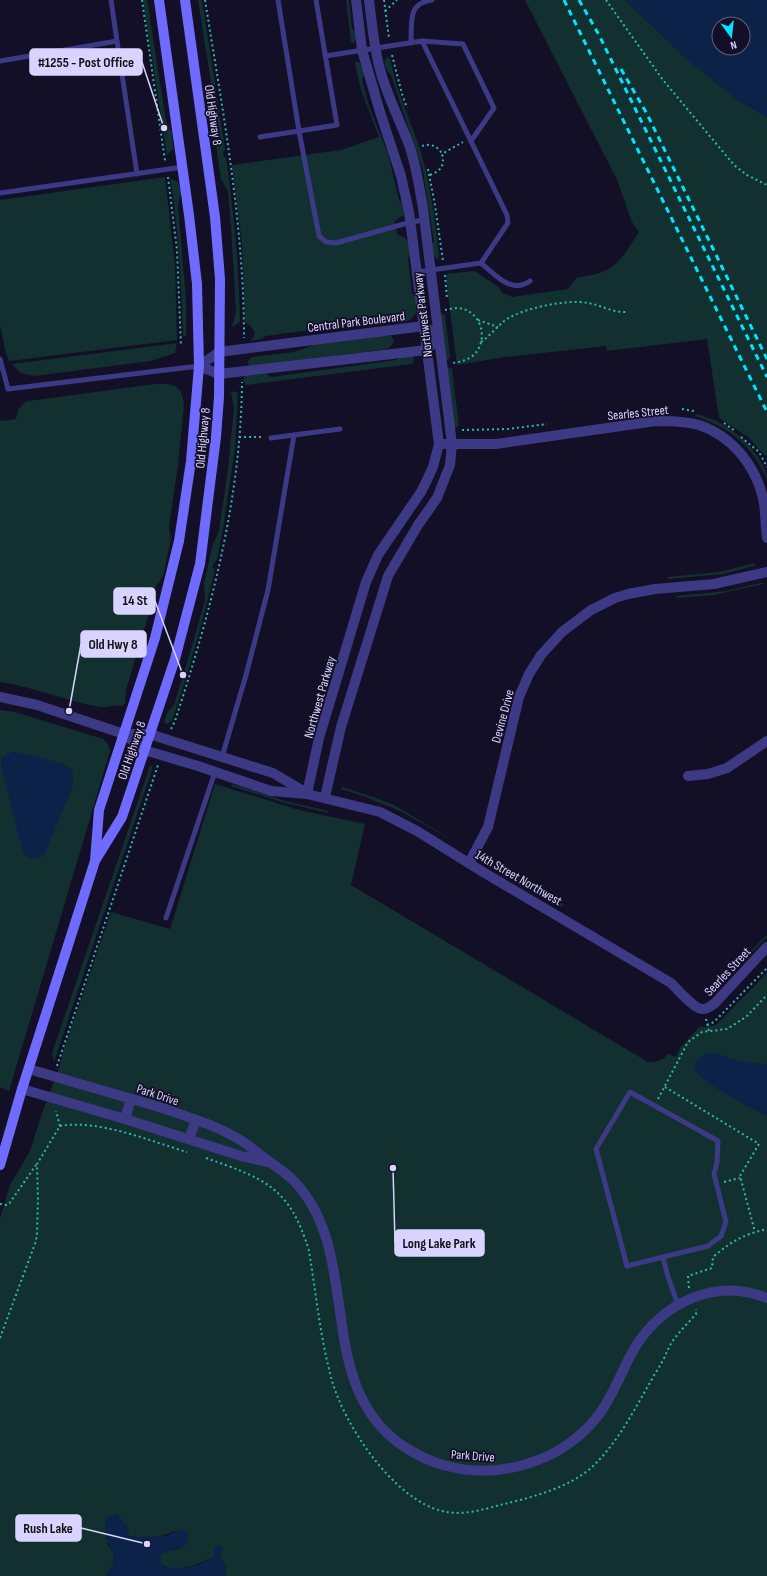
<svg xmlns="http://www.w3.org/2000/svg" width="767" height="1576" viewBox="0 0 767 1576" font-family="'Sofia Sans Condensed',sans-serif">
	<rect width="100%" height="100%" fill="#130f26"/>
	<g fill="#12302f">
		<path d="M143 0H147L166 121 172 132 173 149 167 155Z"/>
		<path d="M198 0H202L225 149 223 152 224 157 226 158C234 212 239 267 240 322L232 327 236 311 231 227 228 191 221 179 214 131 217 125V120Z"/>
		<path d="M346 0H349L352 28C357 33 358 38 353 43L351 42Z"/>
		<path d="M525 0H625L687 59 738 100 767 117V458L748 437 719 418 707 339 607 351 606 346 505 357 457 365 446 279 447 274 473 271 476 272 500 288 501 292 512 297 568 289 576 278C585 276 596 275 604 271 620 265 630 245 639 232L632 222 617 180Z"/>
		<path d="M387 57 390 59 397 87 419 146 426 171 434 213 439 256 437 259 433 254 431 245 434 242 423 171 391 75C387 69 381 66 387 57Z"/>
		<path d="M356 61 360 63 363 69 364 75 362 80 369 106 388 154 399 200C404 204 405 208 404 215L395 221 397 235C409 237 409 244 411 254L408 258 412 293 416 297V313C411 322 400 326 390 320L265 336 262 339 251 341 255 333 251 326 245 322 242 243 232 165 341 150 379 137 361 90 355 63Z"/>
		<path d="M165 177 175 264 177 340 9 361 6 354 0 325V200Z"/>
		<path d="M170 178 178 182 181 192 178 206 186 300V336H183C181 283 179 230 170 178Z"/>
		<path d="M440 313 445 315 450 357 446 361Z"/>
		<path d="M390 335C396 340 394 345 387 349L251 366 249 365 247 362 252 357 294 352 320 343Z"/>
		<path d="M177 343 175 353 151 361 34 376 21 373 12 364Z"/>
		<path d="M412 355 414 359 412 364 246 385 243 380 245 376 266 374 271 377 396 360 399 357Z"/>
		<path d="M447 367 452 369 459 426 454 428Z"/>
		<path d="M155 384C173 383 183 386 184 406L178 465 169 526 171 539 163 576 155 588 148 617 126 690 125 703 122 706C116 704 107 708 100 707 66 701 34 687 0 682V419L1 421 16 419C17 410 20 405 28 401Z"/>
		<path d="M233 391 238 393 235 448 223 529 217 559 212 567 215 569C203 621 189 671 172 721L167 724 164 722 167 713 174 705 192 646 205 600 204 584 212 547 219 531 228 470 234 408 231 393Z"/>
		<path d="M696 414C721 420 745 436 759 459 763 465 767 471 767 479 751 444 730 428 695 416Z"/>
		<path d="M755 563 756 565 754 566 723 574 668 579V577L719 572Z"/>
		<path d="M760 583H763V584L714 595 676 598V596L726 591Z"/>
		<path d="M0 710 15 712 103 739 108 744 110 751 9 1091 0 1087Z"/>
		<path d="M150 766H152V770L54 1062 52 1053Z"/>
		<path d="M215 784 299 810 365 824 351 885 648 1062C657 1062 662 1061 668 1054L676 1057 680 1048 699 1027H708L717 1024 767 973V1576H225L226 1566 220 1556 222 1553 214 1550V1556L211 1558C198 1564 175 1574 161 1564V1554C174 1547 184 1554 188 1536L174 1531C163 1538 143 1539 129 1536L126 1525 107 1543 115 1556 113 1565 105 1576H0V1218L10 1185 30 1151 42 1113 59 1068 63 1052 111 912 170 929Z"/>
		<path d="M232 784 285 801 329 811 328 813 282 802 231 786Z"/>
		<path d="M342 787 376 798 394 805 461 845 400 811 363 796 341 789Z"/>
		<path d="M490 861 564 905 561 907 489 862Z"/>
		<path d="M766 935 767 937 712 994 708 997Z"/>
	</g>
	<g fill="#0c2248" fill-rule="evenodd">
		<path d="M625 0H767V117L738 100 687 59ZM719 24H743V48H719Z"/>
		<path d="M13 752C20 752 66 763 70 768 75 773 73 782 72 789L44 855C36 860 29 860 23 853L1 766 2 757Z"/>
		<path d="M709 1053C721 1053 725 1057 736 1060 746 1063 757 1063 767 1064V1116C754 1110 696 1080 695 1068 694 1059 702 1056 709 1053Z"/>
		<path d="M116 1513 126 1525 129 1536 135 1537 166 1536 181 1529 187 1531C192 1553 172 1547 161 1554V1564C174 1574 202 1565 214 1556V1550L217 1546H220L223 1549 220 1556 226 1566 225 1576H105L113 1565 115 1556C107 1543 103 1534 106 1518Z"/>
	</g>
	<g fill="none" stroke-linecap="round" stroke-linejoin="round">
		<g stroke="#2fb8b0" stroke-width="2" stroke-dasharray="2 3" stroke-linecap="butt">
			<path d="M142 0 165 161"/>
			<path d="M205 0C223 112 244 225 244 338"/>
			<path d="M384 0 389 38"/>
			<path d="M606 0 663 80 734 165 747 175 767 185"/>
			<path d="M385 11 397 0"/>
			<path d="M392 55 402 94 407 108"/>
			<path d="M422 146C430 143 438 146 442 154"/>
			<path d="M428 169 435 205 443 261"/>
			<path d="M430 175C441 171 445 165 442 154L463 142"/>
			<path d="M168 177 177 250 181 346"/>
			<path d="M445 275 447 299"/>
			<path d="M445 310C449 309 454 308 458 308 483 310 490 344 471 357 465 361 459 362 453 363"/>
			<path d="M478 320 498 327"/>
			<path d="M481 342C491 335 497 326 507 319 524 308 567 299 588 303 601 305 613 313 627 312"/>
			<path d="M682 409 694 411"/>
			<path d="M724 423 735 431"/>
			<path d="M462 430 508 429 547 424"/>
			<path d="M239 437H264"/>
			<path d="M741 437 759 452 767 467"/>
			<path d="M171 729 175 721C211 611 241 499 242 382"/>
			<path d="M706 1019 709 1031"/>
			<path d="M707 1025 714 1022 767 968"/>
			<path d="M57 1066 158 765"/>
			<path d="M665 1087 759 1144 740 1176 755 1232"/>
			<path d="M658 1099 688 1042 702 1032 727 1029 746 1017 767 995"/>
			<path d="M60 1126C98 1119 150 1141 187 1152"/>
			<path d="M206 1158C265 1179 290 1187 309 1251 316 1293 320 1336 331 1377 343 1424 393 1499 442 1511 461 1516 482 1510 500 1505 530 1498 568 1488 591 1468 618 1443 634 1410 652 1379 655 1373 659 1368 662 1362 666 1355 668 1348 672 1342 679 1332 688 1323 696 1314V1309"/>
			<path d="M724 1182 740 1178"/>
			<path d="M0 1204 6 1205 9 1204 36 1165"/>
			<path d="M689 1288 688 1276 712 1268 713 1257C732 1241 742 1235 767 1229"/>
			<path d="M0 1338 36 1241 37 1233 38 1199 37 1164 60 1126 56 1111"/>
		</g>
		<g stroke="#3d3a85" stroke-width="5">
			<path d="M278 0 299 131 337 125 316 0"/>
			<path d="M117 41 137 174"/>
			<path d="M422 41 463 44 494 108 471 141"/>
			<path d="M411 43C412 23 407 3 432 0"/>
			<path d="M325 56 422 41 507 215 508 223 481 263 417 272"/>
			<path d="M0 61 117 41 111 0"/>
			<path d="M260 137 299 131 319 236 326 242 336 243 411 222 424 220"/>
			<path d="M0 193 183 167"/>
			<path d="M481 263C495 274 511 295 530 281"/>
			<path d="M0 359 8 389 199 366"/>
			<path d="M271 438 294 435"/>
			<path d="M222 757 246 675 268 590 294 435 340 429"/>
			<path d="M166 918 215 772"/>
			<path d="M663 1257 627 1266 596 1149 630 1092 718 1141 717 1162 714 1174 726 1222 721 1236 708 1246 663 1257 668 1277 678 1305"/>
		</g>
		<g stroke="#3d3a85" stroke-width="10">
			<path d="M424 326 438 337 427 350 219 374 199 366 219 352Z"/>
			<path d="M445 444H496L656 421C670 421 685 421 699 425 732 436 755 465 763 498 766 511 765 525 767 538"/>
			<path d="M0 697 37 705 124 734H150L165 739 273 773 305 792"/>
			<path d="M124 734 144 750 198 766 271 791 307 794 380 812 417 831 483 872 671 983C677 989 695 1010 703 1009 708 1009 711 1006 715 1003L767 947"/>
			<path d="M688 776 708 774 727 768 767 741"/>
			<path d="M307 794 319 738 366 582 378 555 421 492 427 480 433 467 439 444 409 212 401 176 380 112 362 50 356 0"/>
			<path d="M325 797 341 727 388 576 418 525 437 498 450 465 452 444 423 208C419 186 416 163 408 142 399 119 388 97 381 73 374 49 372 24 369 0"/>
			<path d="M469 863 488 827 519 697 529 674 541 655 562 632 591 610 615 598 628 594 655 589 714 584 767 572"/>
			<path d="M29 1069C72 1082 116 1094 159 1107 188 1117 219 1126 245 1143 253 1149 261 1156 270 1162 278 1168 287 1174 294 1181 364 1254 313 1381 400 1444 415 1454 429 1462 447 1466 501 1480 562 1461 597 1417 613 1397 621 1372 634 1349 662 1303 715 1277 767 1298"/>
			<path d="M22 1089 125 1119 241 1156 267 1162"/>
			<path d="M125 1119 131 1099"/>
			<path d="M189 1139 196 1120"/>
		</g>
		<g stroke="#6f6bff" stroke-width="10">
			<path d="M96 859 122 817 175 659 200 564 216 437 219 397 220 279 215 217 185 0"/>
			<path d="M0 1165 22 1089 95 861 99 810 155 638 179 541 191 461 199 366 197 284 189 215 159 0"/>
		</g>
		<g stroke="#00e5ff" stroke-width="3" stroke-dasharray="6 5" stroke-linecap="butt">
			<path d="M564 0 767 412"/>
			<path d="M579 0 599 35 767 377"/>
			<path d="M621 69 647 114 767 359"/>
		</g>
	</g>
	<g text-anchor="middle" stroke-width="3.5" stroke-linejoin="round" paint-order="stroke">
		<g font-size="13" fill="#d9d4ff" stroke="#130f26">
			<text transform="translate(214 115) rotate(82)" y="5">Old Highway 8</text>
			<text transform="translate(422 315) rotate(-97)" y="5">Northwest Parkway</text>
			<text transform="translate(356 321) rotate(-7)" y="5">Central Park Boulevard</text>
			<text transform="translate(638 412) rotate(-6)" y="5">Searles Street</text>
			<text transform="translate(202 438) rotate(-85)" y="5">Old Highway 8</text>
			<text transform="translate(319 697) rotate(-74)" y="5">Northwest Parkway</text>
			<text transform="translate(502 716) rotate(-75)" y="5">Devine Drive</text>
			<text transform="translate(131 750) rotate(-71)" y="5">Old Highway 8</text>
			<text transform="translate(519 877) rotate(30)" y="5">14th Street Northwest</text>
			<text transform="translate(727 971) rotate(-47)" y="5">Searles Street</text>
			<text transform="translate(158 1094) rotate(18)" y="5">Park Drive</text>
			<text transform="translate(473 1455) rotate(4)" y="5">Park Drive</text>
		</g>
	</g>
	<path fill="none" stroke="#d9d4ff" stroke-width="1.5" d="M164 128L142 62M183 675L155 601M69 711L81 644M393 1168L395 1243M147 1544L81 1528"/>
	<g fill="#d9d4ff" stroke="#130f26" stroke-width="1.5">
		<circle cx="164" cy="128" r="4"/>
		<circle cx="183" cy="675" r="4"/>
		<circle cx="69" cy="711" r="4"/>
		<circle cx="393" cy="1168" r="4"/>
		<circle cx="147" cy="1544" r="4"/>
	</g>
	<g fill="#d9d4ff" stroke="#d9d4ff" stroke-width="1.5">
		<rect x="30" y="49" width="112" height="26" rx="4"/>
		<rect x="114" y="588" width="41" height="26" rx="4"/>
		<rect x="81" y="631" width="65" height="26" rx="4"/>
		<rect x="395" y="1230" width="89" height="26" rx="4"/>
		<rect x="16" y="1515" width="65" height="26" rx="4"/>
	</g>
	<g font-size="14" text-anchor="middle" font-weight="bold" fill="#111">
		<text x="86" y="67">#1255 - Post Office</text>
		<text x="135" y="605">14 St</text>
		<text x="113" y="649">Old Hwy 8</text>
		<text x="439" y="1248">Long Lake Park</text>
		<text x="48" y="1533">Rush Lake</text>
	</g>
	<g transform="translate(731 36) rotate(165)"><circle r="19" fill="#130f26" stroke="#625e7d"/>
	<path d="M0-3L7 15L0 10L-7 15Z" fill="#00e5ff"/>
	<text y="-6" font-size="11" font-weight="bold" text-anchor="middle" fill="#d9d4ff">N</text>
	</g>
</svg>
